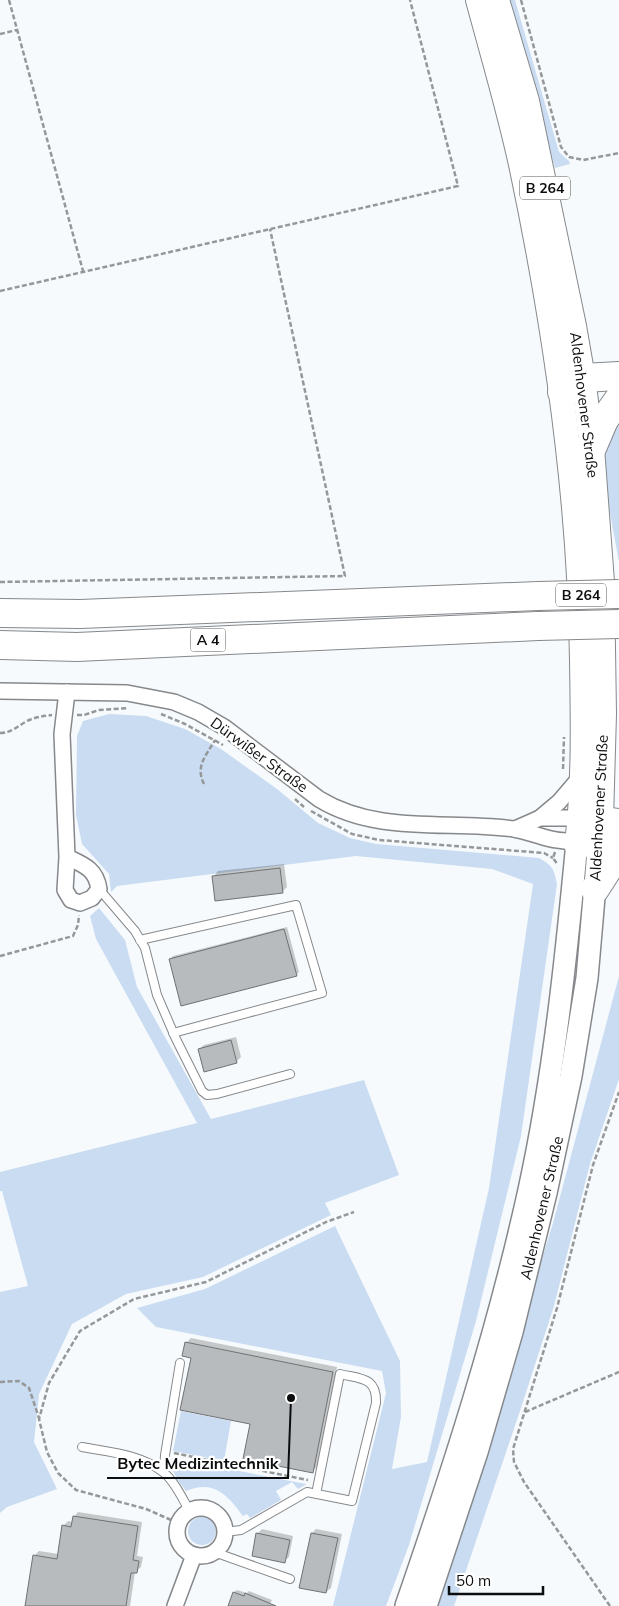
<svg xmlns="http://www.w3.org/2000/svg" width="619" height="1606" viewBox="0 0 619 1606" font-family="Mulish,sans-serif">
	<rect width="100%" height="100%" fill="#f7fafc"/>
	<g fill="#c9dcf2">
		<path d="M505 0H515L559 152 569 161 570 164 555 168Z"/>
		<path d="M619 417V562L602 470V449Z"/>
		<path d="M109 714 146 716 185 729 221 749 277 789 318 823 350 838 376 844 539 858C553 866 554 869 557 884L521 1136 476 1321 409 1545 386 1606H333L386 1393 382 1371 156 1327 137 1308 205 1289 335 1226 400 1361 401 1417 392 1469 427 1462 489 1188 533 884 492 869 356 856 117 886 111 892 109 874 82 844 76 815 77 736 83 721Z"/>
		<path d="M99 908 125 940 137 987 211 1119 364 1080 399 1175 325 1203 331 1215 203 1277 126 1294 72 1324 39 1394 34 1442 57 1489 7 1507 0 1513V1292L28 1286 2 1191H0V1172L197 1123 96 939 90 916Z"/>
		<path d="M619 976V1079L590 1164 554 1306 520 1411 454 1606H434L449 1565 553 1223Z"/>
		<path d="M181 1411 231 1421 224 1461 173 1451Z"/>
		<path d="M172 1458 306 1484H307L298 1489 292 1482 276 1491 281 1500 250 1518 247 1514 243 1516C228 1495 213 1479 186 1491 178 1481 170 1471 172 1458Z"/>
		<circle cx="202" cy="1531" r="14"/>
	</g>
	<g fill="#0003">
		<path d="M284 864 287 887 283 891 214 876 218 871Z"/>
		<path d="M287 927 299 972 296 975 170 959 173 956Z"/>
		<path d="M236 1037 241 1057 236 1062 199 1049 204 1045Z"/>
		<path d="M191 1338 337 1367 318 1466 312 1472 251 1423 192 1357 186 1343Z"/>
		<path d="M78 1512 142 1522 137 1556 143 1557 141 1567 135 1572 130 1606H27L35 1555 39 1551 59 1554 63 1526 68 1521 73 1522 74 1517Z"/>
		<path d="M262 1529 293 1536 289 1557 284 1561 257 1534Z"/>
		<path d="M316 1529 342 1534 331 1588 326 1592 312 1533Z"/>
		<path d="M237 1590 247 1593 249 1591 272 1600 269 1606H229L234 1592Z"/>
	</g>
	<g fill="#b8bbbd" stroke="#6f7173">
		<path d="M280 868 283 893 215 901 212 876Z"/>
		<path d="M284 929 297 976 181 1006 169 959Z"/>
		<path d="M231 1040 237 1063 204 1072 198 1049Z"/>
		<path d="M185 1342 333 1372 313 1473 243 1459 250 1424 180 1410 191 1358 182 1356Z"/>
		<path d="M73 1516 138 1526 133 1560 139 1561 137 1573H131L126 1606H25L33 1555 57 1559 62 1525 71 1527Z"/>
		<path d="M256 1533 290 1540 285 1563 252 1556Z"/>
		<path d="M311 1533 338 1538 326 1593 299 1588Z"/>
		<path d="M233 1592 244 1596 245 1593 276 1606H228Z"/>
	</g>
	<g fill="none" stroke-linecap="round" stroke-linejoin="round">
		<g stroke="#86888b" stroke-width="10">
			<g id="service">
				<path d="M99 889 135 931 145 948 157 995 176 1039 202 1091 207 1095 217 1094 290 1074"/>
				<path d="M140 940 296 905 322 993 173 1033"/>
				<path d="M82 1447C109 1452 140 1454 163 1472 174 1480 182 1498 189 1510"/>
				<path d="M164 1472 165 1455 180 1363"/>
				<path d="M225 1532 241 1530 307 1492 352 1501 376 1403C377 1377 361 1379 340 1374L316 1494"/>
				<path d="M214 1552 290 1579"/>
			</g>
		</g>
		<g stroke="#86888b" stroke-width="18">
			<g id="minor">
				<path d="M0 691 127 693 174 702 198 712 224 727 319 799C378 835 448 820 514 829 526 831 538 836 551 839 559 841 568 841 577 842"/>
				<path d="M67 692 62 734 67 857 65 890 71 900 80 903 92 898 99 889C96 869 84 865 67 857"/>
				<path d="M540 818 559 802 582 775"/>
				<path d="M515 829 540 818H580"/>
				<circle cx="201" cy="1532" r="24"/>
				<path d="M175 1606 194 1555"/>
			</g>
		</g>
		<g stroke="#86888b" stroke-width="24">
			<g id="secondary">
				<path d="M406 1606C453 1470 498 1331 529 1190 554 1075 566 959 577 842"/>
				<path d="M426 1606 477 1452 512 1332 546 1193 571 1076 587 978 600 828"/>
			</g>
		</g>
		<g stroke="#86888b" stroke-width="26">
			<g id="primary">
				<path d="M478 0C493 56 510 112 522 169 556 331 580 495 582 661 583 720 584 778 578 835"/>
				<path d="M497 0 527 101 574 326 583 378 592 448 602 582 604 714 601 820"/>
			</g>
		</g>
		<g stroke="#86888b" stroke-width="30">
			<g id="motorway">
				<path d="M562 392 583 378 619 376"/>
				<path d="M592 448 604 420 619 399"/>
				<path d="M0 613 80 614 538 596"/>
				<path d="M0 645 77 647 538 626"/>
				<path d="M580 818 619 823"/>
				<path d="M577 842 619 845"/>
				<path d="M595 889 611 864 619 857"/>
			</g>
		</g>
		<g stroke="#959798" stroke-width="2.5" stroke-dasharray="5 2.5" stroke-linecap="butt">
			<path d="M9 0 83 271"/>
			<path d="M521 0 561 147 569 157 583 160 619 153"/>
			<path d="M0 34 17 30"/>
			<path d="M0 291 458 186 410 0"/>
			<path d="M0 582 345 576 270 229"/>
			<path d="M161 714 185 724 223 745"/>
			<path d="M77 715H84L99 710 128 708"/>
			<path d="M0 733C11 733 18 726 27 721 35 717 43 716 52 715"/>
			<path d="M563 769 564 737"/>
			<path d="M204 784C195 766 206 756 215 740"/>
			<path d="M295 799 304 807"/>
			<path d="M311 811 352 834 379 840 544 853 553 858"/>
			<path d="M555 852 553 858 558 865"/>
			<path d="M0 956 73 936 78 925 79 915"/>
			<path d="M0 1382 19 1381 29 1388 39 1418"/>
			<path d="M525 1412 619 1372"/>
			<path d="M174 1453 308 1480"/>
			<path d="M178 1523 146 1509 76 1490 58 1473 47 1452 39 1419 49 1383 80 1331 134 1299 206 1282 326 1222 354 1212"/>
			<path d="M610 1606 524 1482 514 1462 513 1449 557 1308 593 1165 619 1092"/>
		</g>
		<use href="#service" stroke="#fff" stroke-width="8"/>
		<use href="#minor" stroke="#fff" stroke-width="15"/>
		<use href="#secondary" stroke="#fff" stroke-width="21"/>
		<use href="#primary" stroke="#fff" stroke-width="24"/>
		<use href="#motorway" stroke="#fff" stroke-width="28"/>
		<g stroke="#86888b" stroke-width="30" stroke-linecap="butt">
			<g id="motorway-bridge">
				<path d="M538 596 619 594"/>
				<path d="M538 626 619 624"/>
			</g>
		</g>
		<use href="#motorway-bridge" stroke="#fff" stroke-width="28"/>
	</g>
	<g text-anchor="middle" stroke-width="4.5" stroke-linejoin="round" paint-order="stroke">
		<g fill="#fff" stroke="#555656" stroke-width="1">
			<rect x="520" y="176.5" width="50" height="23" rx="4"/>
			<rect x="556" y="583.5" width="50" height="23" rx="4"/>
			<rect x="190.5" y="628.5" width="35" height="23" rx="4"/>
		</g>
		<g font-size="14" font-weight="bold" fill="#0c0d0e">
			<text x="545" y="193">B 264</text>
			<text x="581" y="600">B 264</text>
			<text x="208" y="645">A 4</text>
		</g>
		<g font-size="15" fill="#0c0d0e" stroke="#fff">
			<text transform="translate(584 405) rotate(83)" y="5">Aldenhovener Straße</text>
			<text transform="translate(259 755) rotate(36)" y="5">Dürwißer Straße</text>
			<text transform="translate(599 808) rotate(-87)" y="5">Aldenhovener Straße</text>
			<text transform="translate(542 1208) rotate(-77)" y="5">Aldenhovener Straße</text>
		</g>
	</g>
	<path fill="none" stroke="#0c0d0e" stroke-width="2" d="M291 1398L288 1478H107"/>
	<circle fill="#0c0d0e" stroke="#fff" stroke-width="2" cx="291" cy="1398" r="5"/>
	<g font-size="16" text-anchor="middle" font-weight="bold" fill="#0c0d0e" stroke="#fff" stroke-width="4.5" stroke-linejoin="round" paint-order="stroke">
		<text x="198" y="1469">Bytec Medizintechnik</text>
	</g>
	<path d="M449 1586v8h94v-8" fill="none" stroke="#0c0d0e" stroke-width="2.5"/>
	<text x="456" y="1586" font-size="15" fill="#0c0d0e" stroke="#ffffff" stroke-width="4" paint-order="stroke">50 m</text>
</svg>
